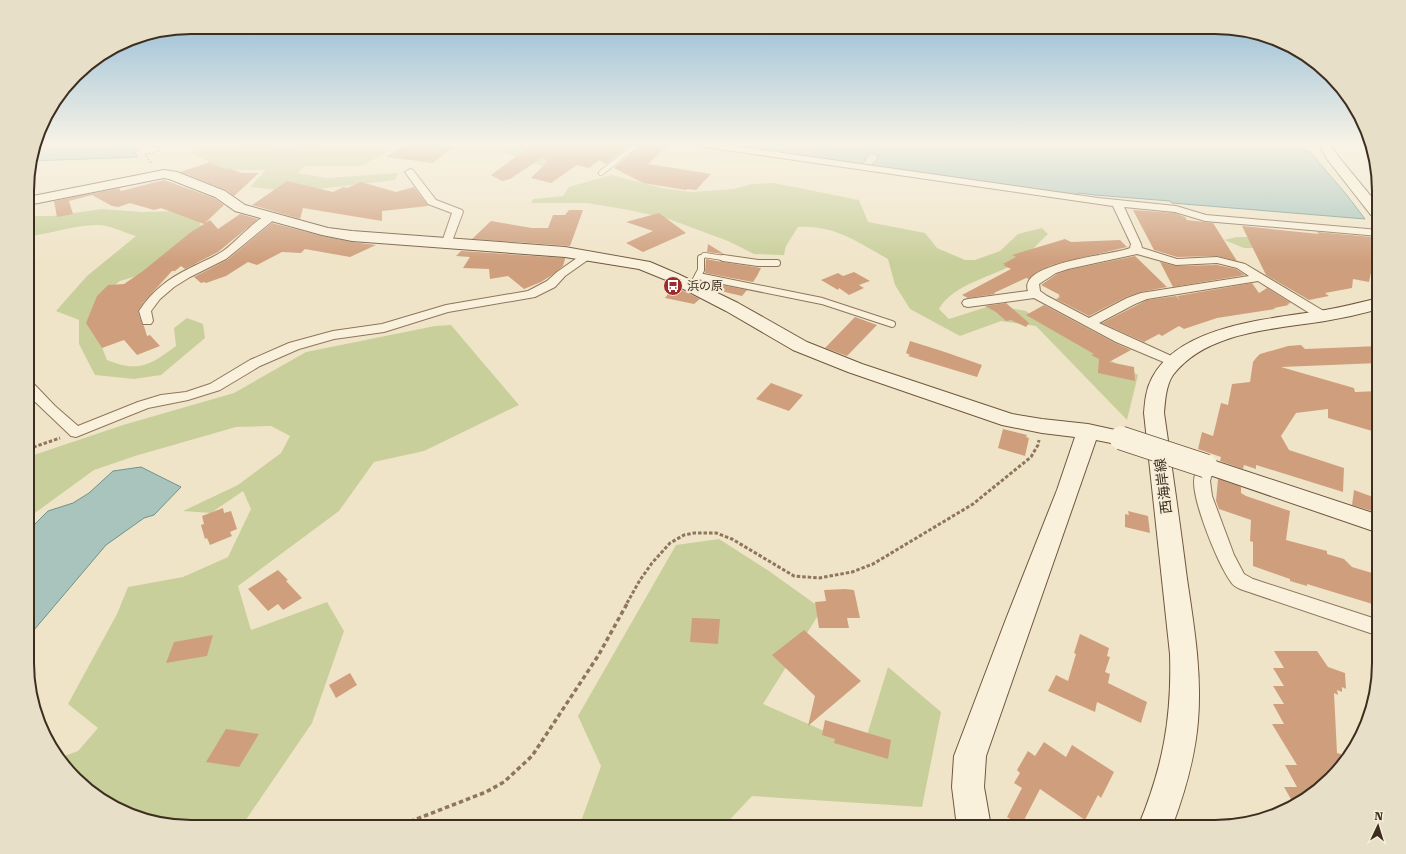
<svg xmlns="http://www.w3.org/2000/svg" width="1406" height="854" viewBox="0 0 1406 854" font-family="'Roboto Serif','Noto Sans JP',serif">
	<rect width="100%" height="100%" fill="#f0e4c8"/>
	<g fill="#c9cf9b">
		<path d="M230 143 274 149H296L327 143H397L392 150 361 166H305L297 173 327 178 398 173 395 180 310 190H277L250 187 266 170H225L191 153 205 145Z"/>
		<path d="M440 143H510L553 147 558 171 533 163 504 152 445 149Z"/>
		<path d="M611 175 662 188 691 192 734 189 751 184 774 183 859 200 868 222 925 233 937 248 965 260H975L1000 251 1018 234 1042 228 1048 234C1039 242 1030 253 1021 260 997 276 953 283 939 309L949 319 993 305 1026 311 1056 331 1138 375 1127 420 1036 326 1001 321 960 336 910 309 895 285 888 259C857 242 835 225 798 227L786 246 784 255 754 254 728 241 666 218 629 210 587 203H531L533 199 563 196 569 187Z"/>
		<path d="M102 209 142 212 185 211 199 216 201 227 150 272 120 281 102 295 92 322 107 360C139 373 150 365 176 346L174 328 187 318 203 324 205 338 161 375 134 379 95 375 79 344V320L56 311 87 276 136 236C125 233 112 226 100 225 75 224 53 234 28 236V216H53Z"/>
		<path d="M1236 237H1259L1262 248H1244L1224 240Z"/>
		<path d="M451 325 519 405 424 451 374 462 339 511 238 586 251 630 327 602 344 631 312 723 241 827H191L148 821 109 805 59 758 78 751 98 728 68 704 117 614 128 587 183 577 228 557 251 509 243 491 211 513 183 511 238 485 281 453 290 436 271 426 236 427 135 456 94 470 28 518V457L123 425 234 393 306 352 435 326Z"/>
		<path d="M719 539 769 571 822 609 763 704 863 748 888 667 941 712 922 807 752 796 723 827H579L601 766 578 716 676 545Z"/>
	</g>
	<g fill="#a9c4bc" stroke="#6f938a">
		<path d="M52 143H146L135 153 138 157 31 161 32 157Z"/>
		<path d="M230 143H327L296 149H274Z"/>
		<path d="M712 143H1261L1309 151 1346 194 1365 219 1172 203 1170 201 1095 195 1078 193 1077 196 871 166 877 159 878 155 870 153 862 165Z"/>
		<path d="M141 467 181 487 154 515 144 518 106 545 28 637V531L48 511 73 503 89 493 113 471Z"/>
	</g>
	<g fill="#cf9f7d">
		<path d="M408 143 426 144 453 147 433 163 386 157Z"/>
		<path d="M531 143H633L606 164 599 160 589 168 577 165 551 183 531 178 547 162 543 157 510 179 502 181 491 175 532 145Z"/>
		<path d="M643 143H671L648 164 711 174 696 190 687 189 686 190 643 183 614 168 641 146Z"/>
		<path d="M210 162 225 169 228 168 242 173H259L234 196 226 190 180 172Z"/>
		<path d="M164 180 214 198 224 205 205 223 210 220 218 229 240 214 258 219 218 252 185 269 181 266 175 271H172L143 303 138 311 142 324 144 326 147 336 150 335 160 346 137 355 124 340 102 348 86 323 97 296 108 285 124 284 143 271 191 232 204 224 161 208 154 210 130 203 118 207 112 206 92 195 69 201 73 214 57 217 54 201 119 188 121 191Z"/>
		<path d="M287 181 333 192 343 187 347 188 361 182 396 192 414 187 428 206 382 211V221L303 208 300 219 252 205Z"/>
		<path d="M569 210H583L570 246 472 239 491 221 532 228H548L553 215H565Z"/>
		<path d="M1133 210 1175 213 1185 217 1187 220 1213 223 1237 261 1217 256 1177 257 1154 250Z"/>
		<path d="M659 213 686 233 643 252 626 243 653 231 626 222Z"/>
		<path d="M272 223 322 236 352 242 376 245 350 257 305 249 301 253 282 252 257 265 248 262 226 276 206 283 204 282 201 283 194 277 227 260Z"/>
		<path d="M1242 226 1319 234 1317 232 1372 237 1377 243 1369 282 1353 279 1352 288 1325 293 1329 296 1309 300 1266 275Z"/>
		<path d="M1065 239 1071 242 1120 240 1127 247 1051 265 1037 272 1029 279 1026 278 994 293 995 294 968 298 962 295 1011 269 1003 265 1006 264H1003L1016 257 1012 255Z"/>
		<path d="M708 244 724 254 707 252Z"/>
		<path d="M461 251 565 258V259L563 266 552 275 541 282 524 289 508 276 490 279 489 269 463 268 470 257 456 256Z"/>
		<path d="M1135 256 1167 287 1141 292 1126 297 1089 316 1056 299 1060 297 1058 296 1060 295 1041 285 1057 274 1068 270Z"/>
		<path d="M706 259 722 262 761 268 757 276 753 282 705 273Z"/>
		<path d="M1160 262 1176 266 1217 265 1236 269 1245 275 1173 287Z"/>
		<path d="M854 272 870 281 859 285 864 288 849 295 839 288 838 290 821 280 838 273 843 276Z"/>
		<path d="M700 281 747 290 742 296 729 293 713 289 699 283Z"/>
		<path d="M1252 283 1259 293 1267 288 1291 303 1287 304 1289 305 1274 308 1275 309 1217 318 1184 329 1179 326 1162 336 1159 334 1144 342 1102 323 1147 300 1176 296 1180 300 1177 296Z"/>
		<path d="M674 286 675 287 700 299 694 304 665 298Z"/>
		<path d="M1006 303 1029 323 1026 327 1011 320 1006 321 996 312 985 306Z"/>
		<path d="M1044 305 1115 343 1131 350 1109 362 1134 367 1135 381 1098 373 1099 359 1091 355 1094 354 1026 315Z"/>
		<path d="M855 317 877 325 847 356 825 348Z"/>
		<path d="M910 341 945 352 982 365 977 377 908 356 910 355 906 353Z"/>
		<path d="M1301 345 1305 349 1379 346V363L1281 367 1354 388 1355 392 1379 391V433L1328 418V409L1296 413 1281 436 1289 450 1344 468 1343 492 1256 465V469L1244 465 1243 469 1220 461 1221 457 1198 449 1202 432 1213 436 1221 403 1228 405 1232 384 1250 382 1253 362 1256 358 1260 354 1288 346Z"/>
		<path d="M771 383 803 395 789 411 756 399Z"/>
		<path d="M1003 429 1027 435 1026 437 1029 438 1025 456 998 448Z"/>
		<path d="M1218 479 1241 487V493L1246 496 1290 511 1286 540 1327 551V554L1344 559 1352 567 1379 575V606L1307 584V586L1290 581V579L1253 566V542L1250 541 1251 520 1219 509 1216 501Z"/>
		<path d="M1354 490 1373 497 1372 511 1352 505Z"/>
		<path d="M223 508 224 513 231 511 237 529 230 532 232 536 210 545 207 538 205 539 201 525 204 524 202 516Z"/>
		<path d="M1128 511 1148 516 1150 533 1125 527V514L1129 515Z"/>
		<path d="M278 570 288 580 286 581 302 598 283 610 278 604 268 611 248 589Z"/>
		<path d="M845 589 854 590 860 618H847L849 628H819L815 602 826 601 824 590Z"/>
		<path d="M692 618 720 619 718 644 690 642Z"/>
		<path d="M804 630 861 681 808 726 815 696 772 655Z"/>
		<path d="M1080 634 1109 648 1107 656 1110 657 1105 672 1110 674 1108 683 1147 702 1141 723 1097 702 1095 712 1048 691 1056 675 1068 681 1076 654 1074 653Z"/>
		<path d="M213 635 207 656 166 663 174 642Z"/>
		<path d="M1274 651H1317L1328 667 1345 673 1346 689 1342 687V692L1337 690 1338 695 1334 693 1337 753 1341 754V766L1331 779 1295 806 1284 787H1297L1285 765H1297L1272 724H1284L1273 704H1284L1273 686H1284L1273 668H1284Z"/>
		<path d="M350 673 357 685 336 698 329 685Z"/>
		<path d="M825 720 891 740 888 759 834 743 835 739 822 735Z"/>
		<path d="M226 729 259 734 239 767 206 762Z"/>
		<path d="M1044 742 1066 757 1072 745 1114 772 1101 798 1098 795 1085 820 1040 789 1021 826 1007 817 1022 788 1014 783 1020 773 1017 770 1028 751 1035 756Z"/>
	</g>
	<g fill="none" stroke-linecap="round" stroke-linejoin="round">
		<g stroke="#8d765c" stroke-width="6">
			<g id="lane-far1">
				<path d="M601 173 639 143"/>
				<path d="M701 259 704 255 730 259"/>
			</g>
		</g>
		<g stroke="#8d765c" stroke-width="8">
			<g id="lane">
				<path d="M723 258 758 263H777"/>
				<path d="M698 276 822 301 892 324"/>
				<path d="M692 287 701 270V258"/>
			</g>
		</g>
		<g stroke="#8d765c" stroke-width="2">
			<g id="street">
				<path d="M694 143H713L1098 198 1176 206 1206 215 1379 230V236L1205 221 1175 212 1124 207 1141 244 1142 248 1177 259 1217 257 1245 264 1327 313 1329 316 1327 319H1319L1258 281 1147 299 1135 304 1099 323 1178 359 1180 362 1178 365 1173 366 1116 342 1034 298 968 307 964 306 962 303 964 300 968 299 1028 291C1017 262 1115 255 1130 248L1131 244 1113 206 698 146ZM1137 254 1176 265 1217 263 1237 268 1249 276 1141 293 1127 298 1089 318 1047 296 1040 291 1039 284 1056 273 1068 269Z"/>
				<path d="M410 169 413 170 436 200 462 210 463 212 451 244 447 245 442 242 452 213 428 204 405 172Z"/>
				<path d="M272 213 276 214 277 216 276 218 226 259 190 277 174 287 160 299 151 311 153 321 151 324H143L139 311C152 291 169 278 190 268 201 262 213 258 223 251 238 241 256 217 272 213Z"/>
				<path d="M588 252 594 255 592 257 565 276 555 287 535 297 448 312 384 332 334 339 299 349 260 366 220 390 188 400 148 408 76 437 71 436 28 395V382L33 383 55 406 78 426 138 402 161 395 186 392 210 384 250 360 289 343 333 331 382 324 446 305 528 291 547 281 557 272 584 253Z"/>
				<path d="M1206 460 1212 462 1214 466 1210 481 1212 496 1234 555 1244 574 1253 579 1379 620V636L1240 589C1237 587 1233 586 1231 582 1218 564 1194 505 1194 482 1194 476 1197 467 1200 462Z"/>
			</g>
		</g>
		<g stroke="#6f573f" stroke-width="2">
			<g id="secondary">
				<path d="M1318 143H1330L1337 155 1379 206V220L1374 219 1327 159Z"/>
				<path d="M164 170 177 172 225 191 245 205 328 228 352 231 565 247 650 262 678 274 738 303 807 342 862 364 1012 414 1042 419 1088 424 1129 433 1132 438 1129 443 1121 445 1096 440 986 756 984 787 991 827H957L952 787 954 756 1006 619 1057 490 1075 437 1042 433 1002 425 848 372 793 350 726 311 666 280 639 269 565 257 352 241 322 235 235 211 215 197 169 179 164 178 28 205V197Z"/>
				<path d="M1379 298V309C1361 314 1343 318 1325 321 1276 329 1206 331 1173 375 1166 385 1165 401 1164 413 1172 468 1180 523 1187 579 1194 626 1202 673 1198 721 1195 758 1185 792 1172 827H1138C1163 767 1172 718 1170 654L1144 413C1145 401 1146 389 1152 378 1180 324 1273 319 1325 310 1343 307 1361 302 1379 298Z"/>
				<path d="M1206 458 1379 515V533L1198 471 1195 466 1198 461Z"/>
			</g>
		</g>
		<path stroke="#8d765c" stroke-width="1.5" stroke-dasharray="2 1.5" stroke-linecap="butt" d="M151 163 145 154 159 151 156 143"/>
		<g stroke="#8d765c" stroke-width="3" stroke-dasharray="3.5 2" stroke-linecap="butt">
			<path d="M28 449 60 438"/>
			<path d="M627 603 640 580 652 563 670 543 684 535 694 533H716L732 539 794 576 819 578 852 572 873 564 973 504 1031 457 1038 445 1039 440"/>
		</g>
		<path stroke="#8d765c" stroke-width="3.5" stroke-dasharray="4.5 3" stroke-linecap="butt" d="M396 827 486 792 504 782 532 756 598 656 628 602"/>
		<use href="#lane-far1" stroke="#faf1dc" stroke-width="4.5"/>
		<use href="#lane" stroke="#faf1dc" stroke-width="6"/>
		<use href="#street" fill="#faf1dc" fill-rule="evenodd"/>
		<use href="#secondary" fill="#faf1dc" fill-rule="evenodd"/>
		<g stroke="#6f573f" stroke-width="25" stroke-linecap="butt">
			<path id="secondary-bridge" d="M1121 438 1206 466"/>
		</g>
		<use href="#secondary-bridge" stroke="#faf1dc" stroke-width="23"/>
	</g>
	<linearGradient id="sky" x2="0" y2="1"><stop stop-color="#8fbad6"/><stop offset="0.55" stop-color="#f8f3e6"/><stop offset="1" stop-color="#f8f3e6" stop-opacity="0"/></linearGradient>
	<rect width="1406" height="262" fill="url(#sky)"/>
	<defs>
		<g id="bus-disc" transform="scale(1)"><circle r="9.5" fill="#9e2a2b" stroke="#f7eed8"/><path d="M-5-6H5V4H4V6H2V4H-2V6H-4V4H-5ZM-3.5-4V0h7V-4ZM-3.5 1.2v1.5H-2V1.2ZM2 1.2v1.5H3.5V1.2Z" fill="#fff"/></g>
	</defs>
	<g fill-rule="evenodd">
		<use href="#bus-disc" x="673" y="286"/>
	</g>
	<g text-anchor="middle" stroke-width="4" stroke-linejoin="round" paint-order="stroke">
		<g font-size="12" fill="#3d2e20" stroke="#f7eed8" text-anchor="start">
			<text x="687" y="290">浜の原</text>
		</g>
		<g font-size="14" fill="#3d2e20" stroke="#f7eed8">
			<text transform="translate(1163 486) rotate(-97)" y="5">西海岸線</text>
		</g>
	</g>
	<path d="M0 0H1406V854H0ZM191 34H1215A157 157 0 0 1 1372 191V663A157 157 0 0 1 1215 820H191A157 157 0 0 1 34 663V191A157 157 0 0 1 191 34Z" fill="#e8dfc9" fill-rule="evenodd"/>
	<path fill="none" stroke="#3d2e20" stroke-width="2" d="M191 34H1215A157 157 0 0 1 1372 191V663A157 157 0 0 1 1215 820H191A157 157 0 0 1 34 663V191A157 157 0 0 1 191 34Z"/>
	<g transform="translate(1378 826) rotate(4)" stroke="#f7eed8" stroke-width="3" paint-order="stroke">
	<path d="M0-3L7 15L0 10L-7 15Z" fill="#3d2e20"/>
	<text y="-6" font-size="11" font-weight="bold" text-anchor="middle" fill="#3d2e20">N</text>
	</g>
</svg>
